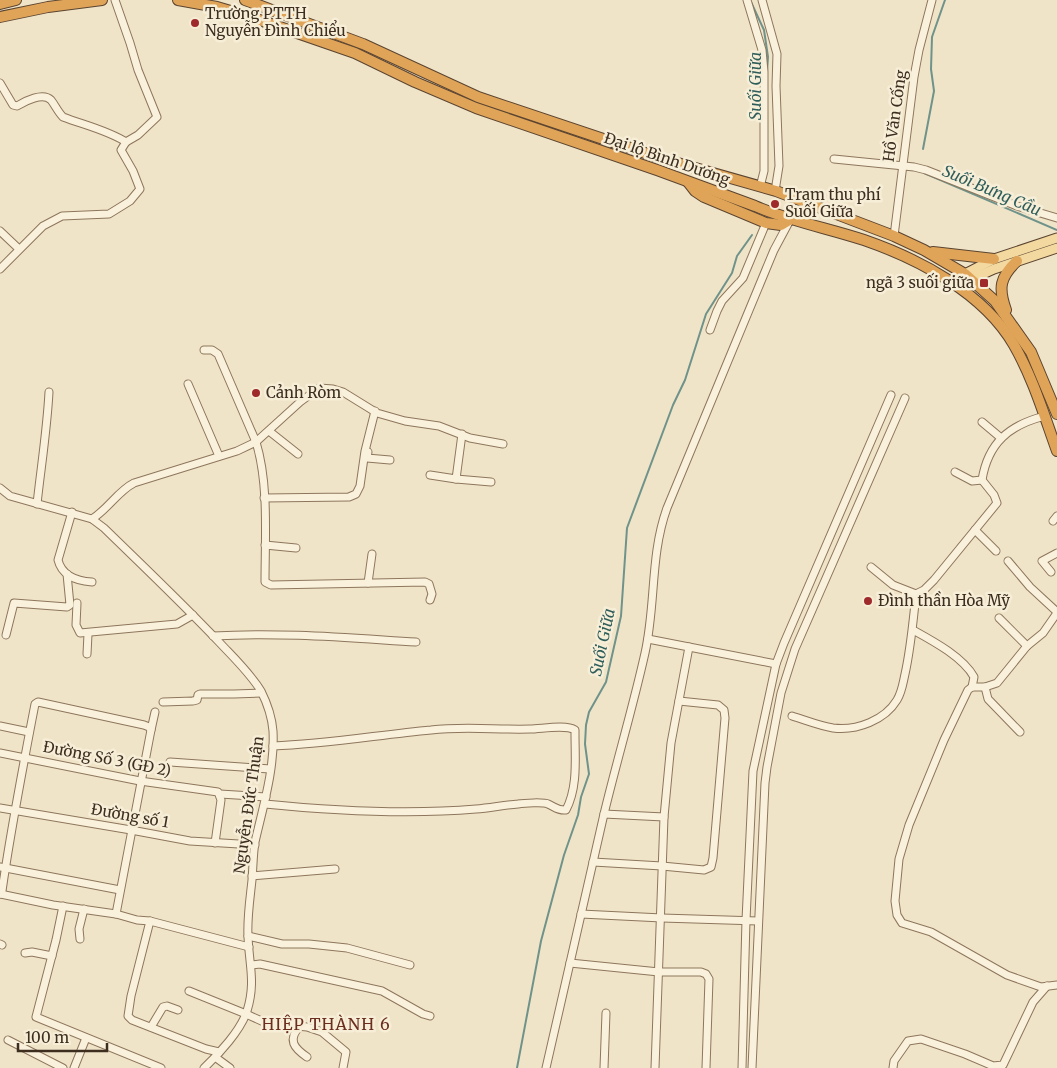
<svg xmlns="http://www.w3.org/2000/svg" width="1057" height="1068" viewBox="0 0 1057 1068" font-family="Merriweather,serif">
	<rect width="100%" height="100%" fill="#f0e4c8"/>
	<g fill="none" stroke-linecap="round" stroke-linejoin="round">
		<g stroke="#6f938a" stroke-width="2">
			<path d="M751 2 764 30 768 57 767 72"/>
			<path d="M923 149 934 91 931 69 932 37 945 0"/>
			<path d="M924 173 1057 230"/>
			<path d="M517 1068 541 941 564 855 578 815 581 797 589 774 585 744 586 725 589 712 606 682 621 616 627 528 673 405 685 380 706 314 732 273 737 256 752 235"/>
		</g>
		<g stroke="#8d765c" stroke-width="9">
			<g id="minor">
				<path d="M115 0 130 43 138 70 157 117 138 135 126 142"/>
				<path d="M747 0 762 50 764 72V171L760 187"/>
				<path d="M762 0 777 54 776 86 779 166 775 191"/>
				<path d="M0 83 13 105 17 106C25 101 43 92 51 100 55 105 58 112 63 117 84 125 107 130 126 142L121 150 133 171 140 189 130 201 109 214 62 216 43 226 0 269"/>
				<path d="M834 159 914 167 926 170 1017 206 1057 218"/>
				<path d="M0 231 19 249"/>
				<path d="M894 236 914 77 919 50 932 0"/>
				<path d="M710 330 717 311 722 301 743 278 766 223"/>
				<path d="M204 350H212L218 354 256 442C269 484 265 538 265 582L271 585 425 582 429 584 432 594 430 600"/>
				<path d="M188 384 219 456"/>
				<path d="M982 422 1001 438"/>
				<path d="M269 431 298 454"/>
				<path d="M368 452 367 458 390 460"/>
				<path d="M955 472 972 481 982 480"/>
				<path d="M430 475 456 479 462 434"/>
				<path d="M456 479 491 482"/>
				<path d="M0 488 10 496 92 519 104 528C143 566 182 603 219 642 234 658 250 673 261 691 267 703 272 718 273 731 275 768 263 807 255 842 253 854 253 868 252 880 250 899 247 918 248 936 249 965 256 982 247 1011 241 1030 219 1054 204 1068"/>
				<path d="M264 498 349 497 356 494 360 486 365 451 375 411"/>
				<path d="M37 504C41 467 47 430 49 392"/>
				<path d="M72 512 58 560C62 576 77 581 92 582"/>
				<path d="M92 519C108 509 118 491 134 483L237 451 256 442 300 402 319 388 333 389 343 392 377 413 405 421 439 426 470 438 503 444"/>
				<path d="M1053 521 1057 516"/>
				<path d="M975 530 996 551"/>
				<path d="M265 545 296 548"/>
				<path d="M1008 561 1030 587 1057 612"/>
				<path d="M871 567 893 585 916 594 924 590 934 580 997 503 994 495 982 480C988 443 1009 425 1045 416"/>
				<path d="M1051 572 1042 561 1057 553"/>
				<path d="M368 583 372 554"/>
				<path d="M77 603 76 625 80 633 177 624 193 615"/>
				<path d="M1057 613 1043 633 1027 646 997 683 985 687H972L968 690 944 740 909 825 899 859 895 901 897 915 902 923 931 932 1007 975 1041 987 1057 985"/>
				<path d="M999 618 1027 646"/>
				<path d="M913 630C933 641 963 657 974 677L972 687"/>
				<path d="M6 635 14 603 67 607 70 605 67 574"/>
				<path d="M213 636C281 632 349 638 416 642"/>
				<path d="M648 639 776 664"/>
				<path d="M87 654 88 634"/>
				<path d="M985 687 988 699 1020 732"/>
				<path d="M163 702 193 701 197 700 198 695 200 694H234L261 693"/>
				<path d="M792 716C805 720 820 726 833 728 857 731 885 720 897 700 902 692 903 683 905 674 911 647 913 621 916 594"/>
				<path d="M0 726 29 732"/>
				<path d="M151 730 155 712"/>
				<path d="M0 753 140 781 218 792 221 800 215 843"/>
				<path d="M170 762 270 769"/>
				<path d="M220 794 266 797"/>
				<path d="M265 804C335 811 406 815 476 809 490 808 504 805 518 804 524 803 544 802 548 804 555 807 558 811 566 810 578 787 575 759 575 734V730C566 724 541 729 530 729 497 730 464 726 431 730 378 735 326 744 273 746"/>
				<path d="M0 808 131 830 190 841 255 845"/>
				<path d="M604 814 664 817"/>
				<path d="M593 862 662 866 704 870 711 867 713 858 725 718 724 710 718 705 679 701"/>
				<path d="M0 867 120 890"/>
				<path d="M252 876 335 869"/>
				<path d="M0 894 2 891C11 828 23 766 35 704L38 702 144 725 149 727 151 730 116 914"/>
				<path d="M0 894 53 905 116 914 137 920 150 921"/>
				<path d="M63 906 56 940 36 1017 161 1068"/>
				<path d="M581 914 662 918 758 921"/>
				<path d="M248 936 282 944H309L347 948 410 965"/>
				<path d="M80 939 79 929 84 909"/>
				<path d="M0 944 2 945"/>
				<path d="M25 953 32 952 52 956"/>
				<path d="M570 963 659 972H701L706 974 709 979 706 1068"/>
				<path d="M251 965 260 964 382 991 423 1014 430 1016"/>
				<path d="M189 991 246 1014 275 1027 287 1025 307 1027 322 1032 346 1052 343 1068"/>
				<path d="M300 1026C287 1040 294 1048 307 1057"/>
				<path d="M151 1027 163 1007 167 1006 178 1010"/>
				<path d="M8 1040 63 1068"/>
				<path d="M219 1052 206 1049 132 1020 128 1016 131 996 150 921 249 947"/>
				<path d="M215 1057 230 1068"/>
				<path d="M74 1068 86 1038"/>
				<path d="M546 1068C566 983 584 898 604 814 617 760 633 707 645 653 656 604 650 555 667 508L774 250 789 222"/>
				<path d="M604 1068 606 1013"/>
				<path d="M655 1068 664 817 671 743 689 647"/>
				<path d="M742 1068 746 920 753 771 776 664 784 643 891 395"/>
				<path d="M752 1068 765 783 767 767 781 693 795 649 905 398"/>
				<path d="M893 1068 894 1061 908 1041 921 1039 965 1054 993 1066 1003 1065 1033 1002 1047 986"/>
			</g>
		</g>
		<g stroke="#5b4430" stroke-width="11">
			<g id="major">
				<path d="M965 274 994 259 1057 238"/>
				<path d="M972 279 994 269 1057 248"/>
			</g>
		</g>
		<g stroke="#5b4430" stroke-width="12">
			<g id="highway">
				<path d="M178 0 217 7 251 17 355 53 415 82 476 108 657 170 755 206C790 221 827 228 864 240 919 259 984 293 1014 345 1033 378 1044 415 1057 451"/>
				<path d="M245 0 363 44 478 97 660 158 776 191 894 236 924 250 965 274 995 301 1031 352 1057 414"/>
				<path d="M0 4 16 0"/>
				<path d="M0 17 48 7 102 0"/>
				<path d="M688 182 695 191 704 197 766 223 781 225 791 219"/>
				<path d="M933 252 994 259"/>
				<path d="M1006 310C998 288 1000 277 1017 261"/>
			</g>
		</g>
		<use href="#minor" stroke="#faf1dc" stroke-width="7"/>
		<use href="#major" stroke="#f3d9a0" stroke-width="9"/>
		<use href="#highway" stroke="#e0a458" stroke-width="10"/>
	</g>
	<g fill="#9e2a2b" stroke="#f7eed8" stroke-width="2">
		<circle cx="195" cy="23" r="5"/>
		<circle cx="775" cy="204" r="5"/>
		<rect x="979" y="278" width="10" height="10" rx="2.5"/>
		<circle cx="256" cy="393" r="5"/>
		<circle cx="868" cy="601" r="5"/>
	</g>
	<g text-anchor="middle" stroke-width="5" stroke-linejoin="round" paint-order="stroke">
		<g font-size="15" fill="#3d2e20" stroke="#f7eed8" text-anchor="start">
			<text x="205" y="19">Trường PTTH<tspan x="205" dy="17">Nguyễn Đình Chiểu</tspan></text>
			<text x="785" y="200">Trạm thu phí<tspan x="785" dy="17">Suối Giữa</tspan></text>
			<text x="974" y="288" text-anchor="end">ngã 3 suối giữa</text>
			<text x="266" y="398">Cảnh Ròm</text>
			<text x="878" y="606">Đình thần Hòa Mỹ</text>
		</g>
		<g font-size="15" fill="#3d2e20" stroke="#f7eed8">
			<text transform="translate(895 116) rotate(-82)" y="5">Hồ Văn Cống</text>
			<text transform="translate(667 159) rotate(19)" y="5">Đại lộ Bình Dương</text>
			<text transform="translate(107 759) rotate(11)" y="5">Đường Số 3 (GĐ 2)</text>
			<text transform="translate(249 805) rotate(-82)" y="5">Nguyễn Đức Thuận</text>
			<text transform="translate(130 816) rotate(10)" y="5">Đường số 1</text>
		</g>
		<g font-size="16" font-style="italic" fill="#2f5d5a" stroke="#f7eed8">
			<text transform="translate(755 86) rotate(-90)" y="6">Suối Giữa</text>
			<text transform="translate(992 190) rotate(23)" y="6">Suối Bưng Cầu</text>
			<text transform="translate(602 642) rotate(-78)" y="6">Suối Giữa</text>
		</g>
		<g font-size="16" letter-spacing="1" fill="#6b2e1e" stroke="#f7eed8">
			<text x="326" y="1030">HIỆP THÀNH 6</text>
		</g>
	</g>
	<path d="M18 1043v8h89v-8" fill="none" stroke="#3d2e20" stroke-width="2.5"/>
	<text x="25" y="1043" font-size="15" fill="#3d2e20" stroke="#f7eed8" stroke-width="4" paint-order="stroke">100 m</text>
</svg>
